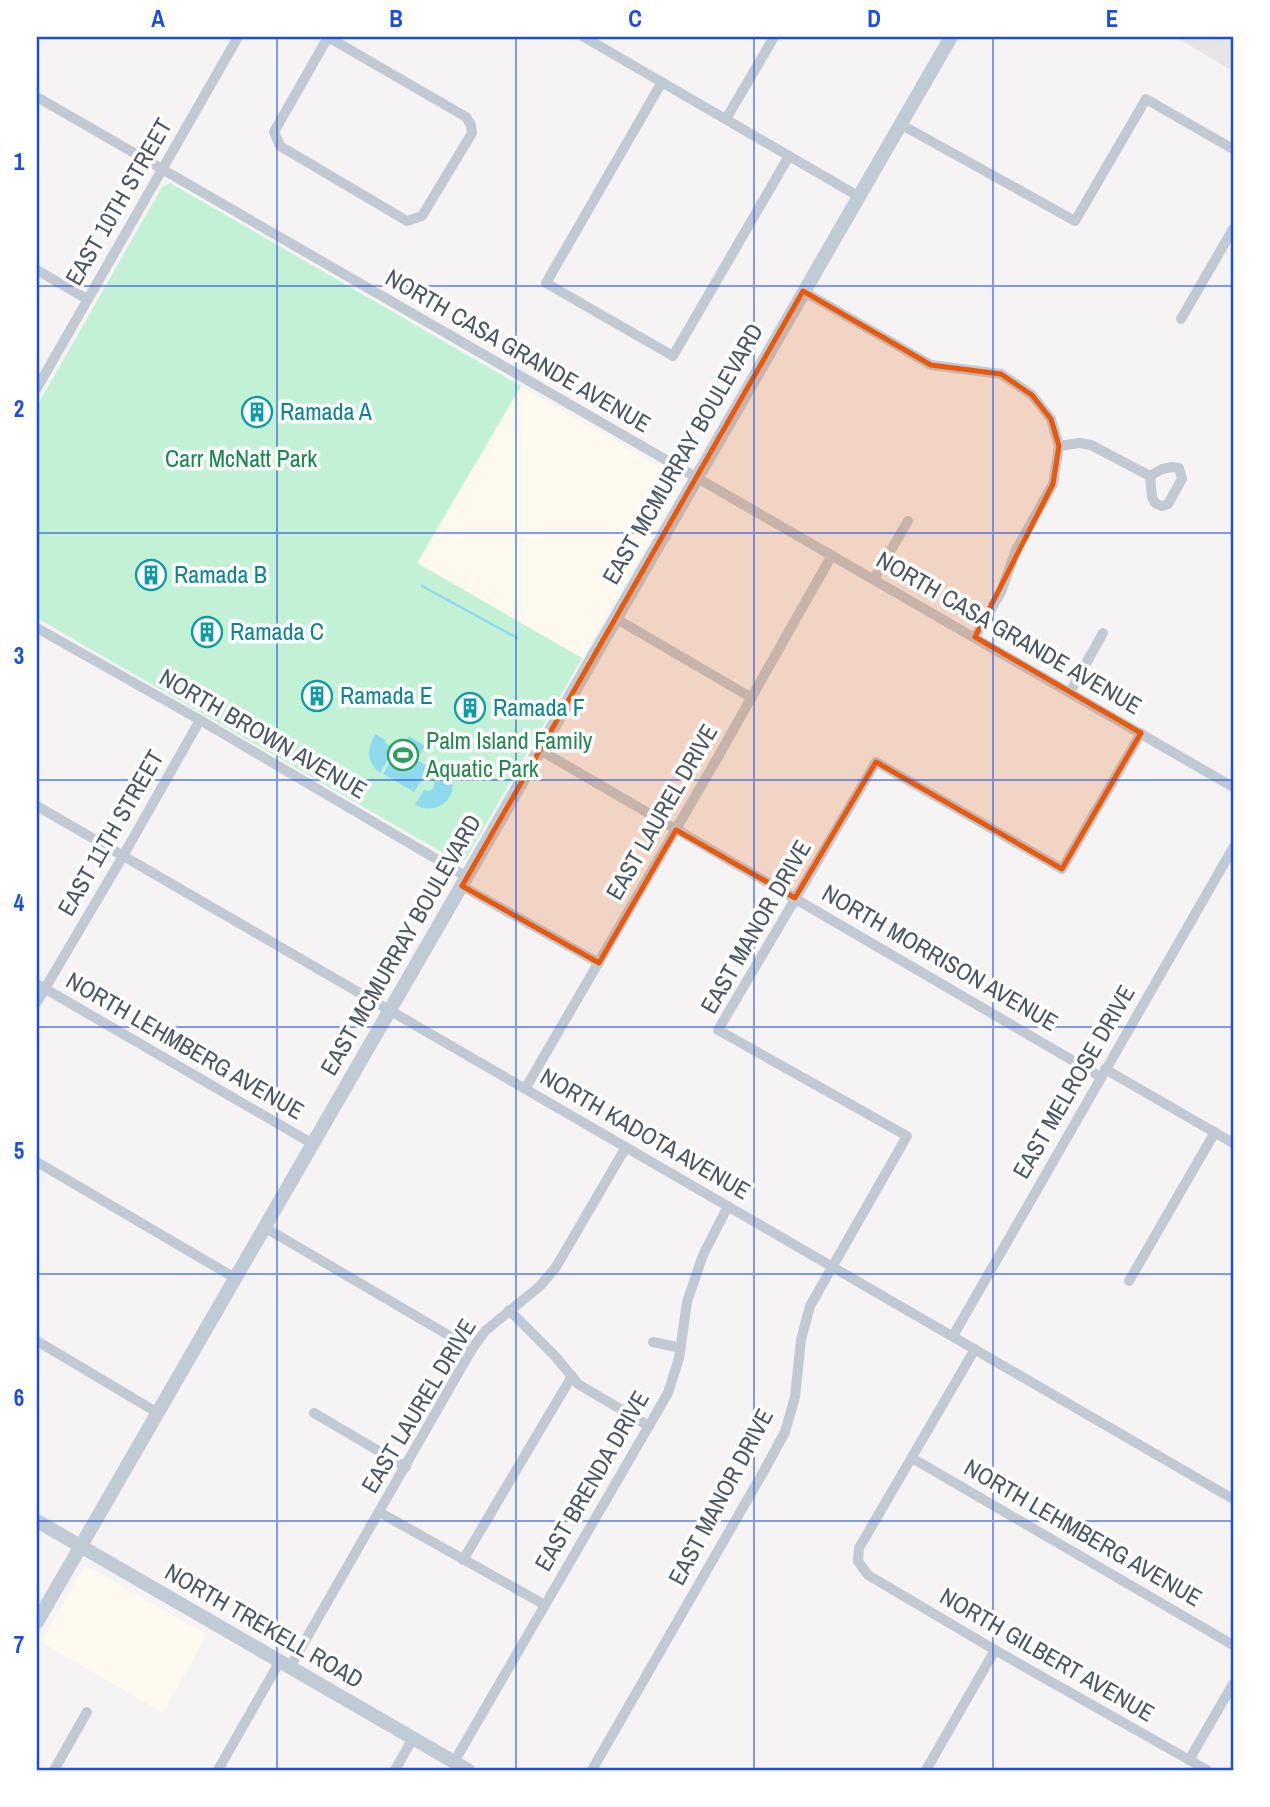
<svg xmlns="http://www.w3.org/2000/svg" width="1270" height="1807" viewBox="0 0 1270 1807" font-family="'Archivo Narrow',sans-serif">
	<rect width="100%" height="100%" fill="#f5f3f3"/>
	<g fill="#fdf9ef">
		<path d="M521 386 678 477 682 484 582 658 417 563Z"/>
		<path d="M86 1568H91L207 1635 163 1713 41 1642 82 1570Z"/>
	</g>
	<path fill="#e6e4e5" d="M1175 37H1233V71Z"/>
	<path fill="#c3f1d5" d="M170 183 521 386 417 563 582 658 466 859 462 861H457L37 618V406L162 187Z"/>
	<path fill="#90daee" d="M375 734 385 740V743L400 751 409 736 425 746 417 760 440 773 447 768C463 792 442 818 415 805L424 790 429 791 433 789 435 783 433 777 426 773 414 792 383 774 394 755 392 753 380 773C366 762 367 749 375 734Z"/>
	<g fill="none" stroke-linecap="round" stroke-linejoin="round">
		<path stroke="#90daee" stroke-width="2.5" d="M422 586 517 638"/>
		<g stroke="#c1cad2" stroke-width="10">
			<path d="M328 37 274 132 280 146 407 221 422 216 472 133 471 125 466 117 328 37"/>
			<path d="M584 37 858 196"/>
			<path d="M662 82 546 283 673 356 789 156"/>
			<path d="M37 97C435 328 835 556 1233 787"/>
			<path d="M726 119 774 37"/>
			<path d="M900 124 1075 221 1146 99 1233 149"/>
			<path d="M37 270 87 299"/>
			<path d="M803 291 931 365 1001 374 1032 395 1051 419 1059 446 1053 484 1016 550 1001 592 975 637"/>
			<path d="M1181 319 1233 229"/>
			<path d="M37 388 238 37"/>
			<path d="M1059 446 1079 443 1091 445 1150 476"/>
			<path d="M1172 467 1179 468 1182 479 1168 504 1162 506 1155 503 1152 497 1150 476 1162 469Z"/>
			<path d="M874 579 908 521"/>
			<path d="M615 618 752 698"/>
			<path d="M37 628 200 720 467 877"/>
			<path d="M1070 692 1103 633"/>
			<path d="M540 750 1101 1077"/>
			<path d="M37 806 1233 1499"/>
			<path d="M462 886 599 963"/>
			<path d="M37 984 313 1144"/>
			<path d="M37 1002 123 856 200 720"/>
			<path d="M1105 1069 1233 1143"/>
			<path d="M525 1089 715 762 832 555"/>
			<path d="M37 1162 235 1278"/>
			<path d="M264 1227 472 1349"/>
			<path d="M1129 1281 1215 1132"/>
			<path d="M509 1310 555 1356 578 1384 649 1426"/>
			<path d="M953 1336 1233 848"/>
			<path d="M37 1341 158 1413"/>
			<path d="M653 1342 681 1348"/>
			<path d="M975 1349 859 1548 858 1561 868 1575 995 1650 1207 1770"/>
			<path d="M314 1413 406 1467"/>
			<path d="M912 1458 1233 1645"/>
			<path d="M379 1512 545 1605"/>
			<path d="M463 1560 572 1376"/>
			<path d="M290 1667 472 1349 485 1331 540 1286 556 1267 626 1147"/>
			<path d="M1189 1760 1233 1684"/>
			<path d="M454 1762 668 1393 679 1358 687 1302 703 1255 728 1206"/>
			<path d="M54 1770 87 1712"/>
			<path d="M218 1770 280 1661"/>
			<path d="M395 1770 413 1738"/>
			<path d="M592 1770 765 1469 785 1432 795 1397 801 1340 810 1306 907 1136 718 1030 876 762 1062 869 1141 733"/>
			<path d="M926 1770 995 1650"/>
		</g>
		<g stroke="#c1cbd6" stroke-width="14">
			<path d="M37 1521 468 1770"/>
			<path d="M37 1622 951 37"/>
		</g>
	</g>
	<path fill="#e8590c" fill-opacity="0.2" stroke="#e8590c" stroke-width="5" stroke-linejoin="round" d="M803 291 931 365 1001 374 1032 395 1051 419 1059 446 1053 484 975 637 1141 733 1062 869 876 762 795 898 676 830 599 963 462 886Z"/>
	<path fill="none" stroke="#1d4ed8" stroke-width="2" stroke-opacity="0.55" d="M277 37V1770M516 37V1770M754 37V1770M993 37V1770M37 286H1233M37 533H1233M37 780H1233M37 1027H1233M37 1274H1233M37 1521H1233"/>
	<defs>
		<g id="building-ring" transform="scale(1.575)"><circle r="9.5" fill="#fff" stroke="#0f9aa8" stroke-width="1.5"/><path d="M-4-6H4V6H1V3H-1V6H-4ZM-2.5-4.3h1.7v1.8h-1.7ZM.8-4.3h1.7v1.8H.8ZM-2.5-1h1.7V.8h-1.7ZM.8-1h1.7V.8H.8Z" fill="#0f9aa8"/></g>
		<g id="stadium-ring" transform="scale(1.575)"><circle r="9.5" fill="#fff" stroke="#2e9e5b" stroke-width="1.5"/><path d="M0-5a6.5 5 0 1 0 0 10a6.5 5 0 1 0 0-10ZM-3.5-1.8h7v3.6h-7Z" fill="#2e9e5b"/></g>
	</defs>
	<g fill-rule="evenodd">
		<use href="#building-ring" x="257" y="412"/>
		<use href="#building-ring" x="151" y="575"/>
		<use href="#building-ring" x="207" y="632"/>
		<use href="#building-ring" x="317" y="696"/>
		<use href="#building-ring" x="470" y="708"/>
		<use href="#stadium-ring" x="403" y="755"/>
	</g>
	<g text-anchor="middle" stroke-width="7" stroke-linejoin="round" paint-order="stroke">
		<g font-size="24" fill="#4a5661" stroke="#fff">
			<text transform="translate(119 202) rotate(-60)" y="8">EAST 10TH STREET</text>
			<text transform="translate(518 351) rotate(30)" y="8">NORTH CASA GRANDE AVENUE</text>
			<text transform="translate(683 454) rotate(-60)" y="8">EAST MCMURRAY BOULEVARD</text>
			<text transform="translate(1009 633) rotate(30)" y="8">NORTH CASA GRANDE AVENUE</text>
			<text transform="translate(263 734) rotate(30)" y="8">NORTH BROWN AVENUE</text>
			<text transform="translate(662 812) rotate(-60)" y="8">EAST LAUREL DRIVE</text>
			<text transform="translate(111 833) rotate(-60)" y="8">EAST 11TH STREET</text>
			<text transform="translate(756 927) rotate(-60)" y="8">EAST MANOR DRIVE</text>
			<text transform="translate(401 945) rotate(-60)" y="8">EAST MCMURRAY BOULEVARD</text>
			<text transform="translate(940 958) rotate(30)" y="8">NORTH MORRISON AVENUE</text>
			<text transform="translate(185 1046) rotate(30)" y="8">NORTH LEHMBERG AVENUE</text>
			<text transform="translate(1074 1082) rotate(-60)" y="8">EAST MELROSE DRIVE</text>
			<text transform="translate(645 1134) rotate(30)" y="8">NORTH KADOTA AVENUE</text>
			<text transform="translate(419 1406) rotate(-59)" y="8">EAST LAUREL DRIVE</text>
			<text transform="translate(592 1481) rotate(-60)" y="8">EAST BRENDA DRIVE</text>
			<text transform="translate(721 1497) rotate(-62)" y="8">EAST MANOR DRIVE</text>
			<text transform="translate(1083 1533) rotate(30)" y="8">NORTH LEHMBERG AVENUE</text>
			<text transform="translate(264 1626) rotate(30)" y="8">NORTH TREKELL ROAD</text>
			<text transform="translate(1047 1655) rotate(30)" y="8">NORTH GILBERT AVENUE</text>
		</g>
		<g font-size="24" fill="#0d838f" stroke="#fff" text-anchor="start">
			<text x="280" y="420">Ramada A</text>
			<text x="174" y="583">Ramada B</text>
			<text x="230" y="640">Ramada C</text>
			<text x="340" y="704">Ramada E</text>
			<text x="493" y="716">Ramada F</text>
		</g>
		<g font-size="24" fill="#17864f" stroke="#fff">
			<text x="241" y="467">Carr McNatt Park</text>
		</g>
		<g font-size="24" fill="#27864d" stroke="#fff" text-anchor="start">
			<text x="426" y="749">Palm Island Family<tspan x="426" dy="28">Aquatic Park</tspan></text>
		</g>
	</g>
	<rect width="1270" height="1807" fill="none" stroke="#ffffff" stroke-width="77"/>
	<rect x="38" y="38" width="1194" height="1731" fill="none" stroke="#1d4ed8" stroke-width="2.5"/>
	<g font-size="23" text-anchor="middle" font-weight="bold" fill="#1d4ed8">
		<text x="158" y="27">A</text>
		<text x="396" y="27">B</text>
		<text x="635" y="27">C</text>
		<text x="874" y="27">D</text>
		<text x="1112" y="27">E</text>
		<text x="19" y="170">1</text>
		<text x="19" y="417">2</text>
		<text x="19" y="664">3</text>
		<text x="19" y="911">4</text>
		<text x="19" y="1159">5</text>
		<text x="19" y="1406">6</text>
		<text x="19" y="1653">7</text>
	</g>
</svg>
